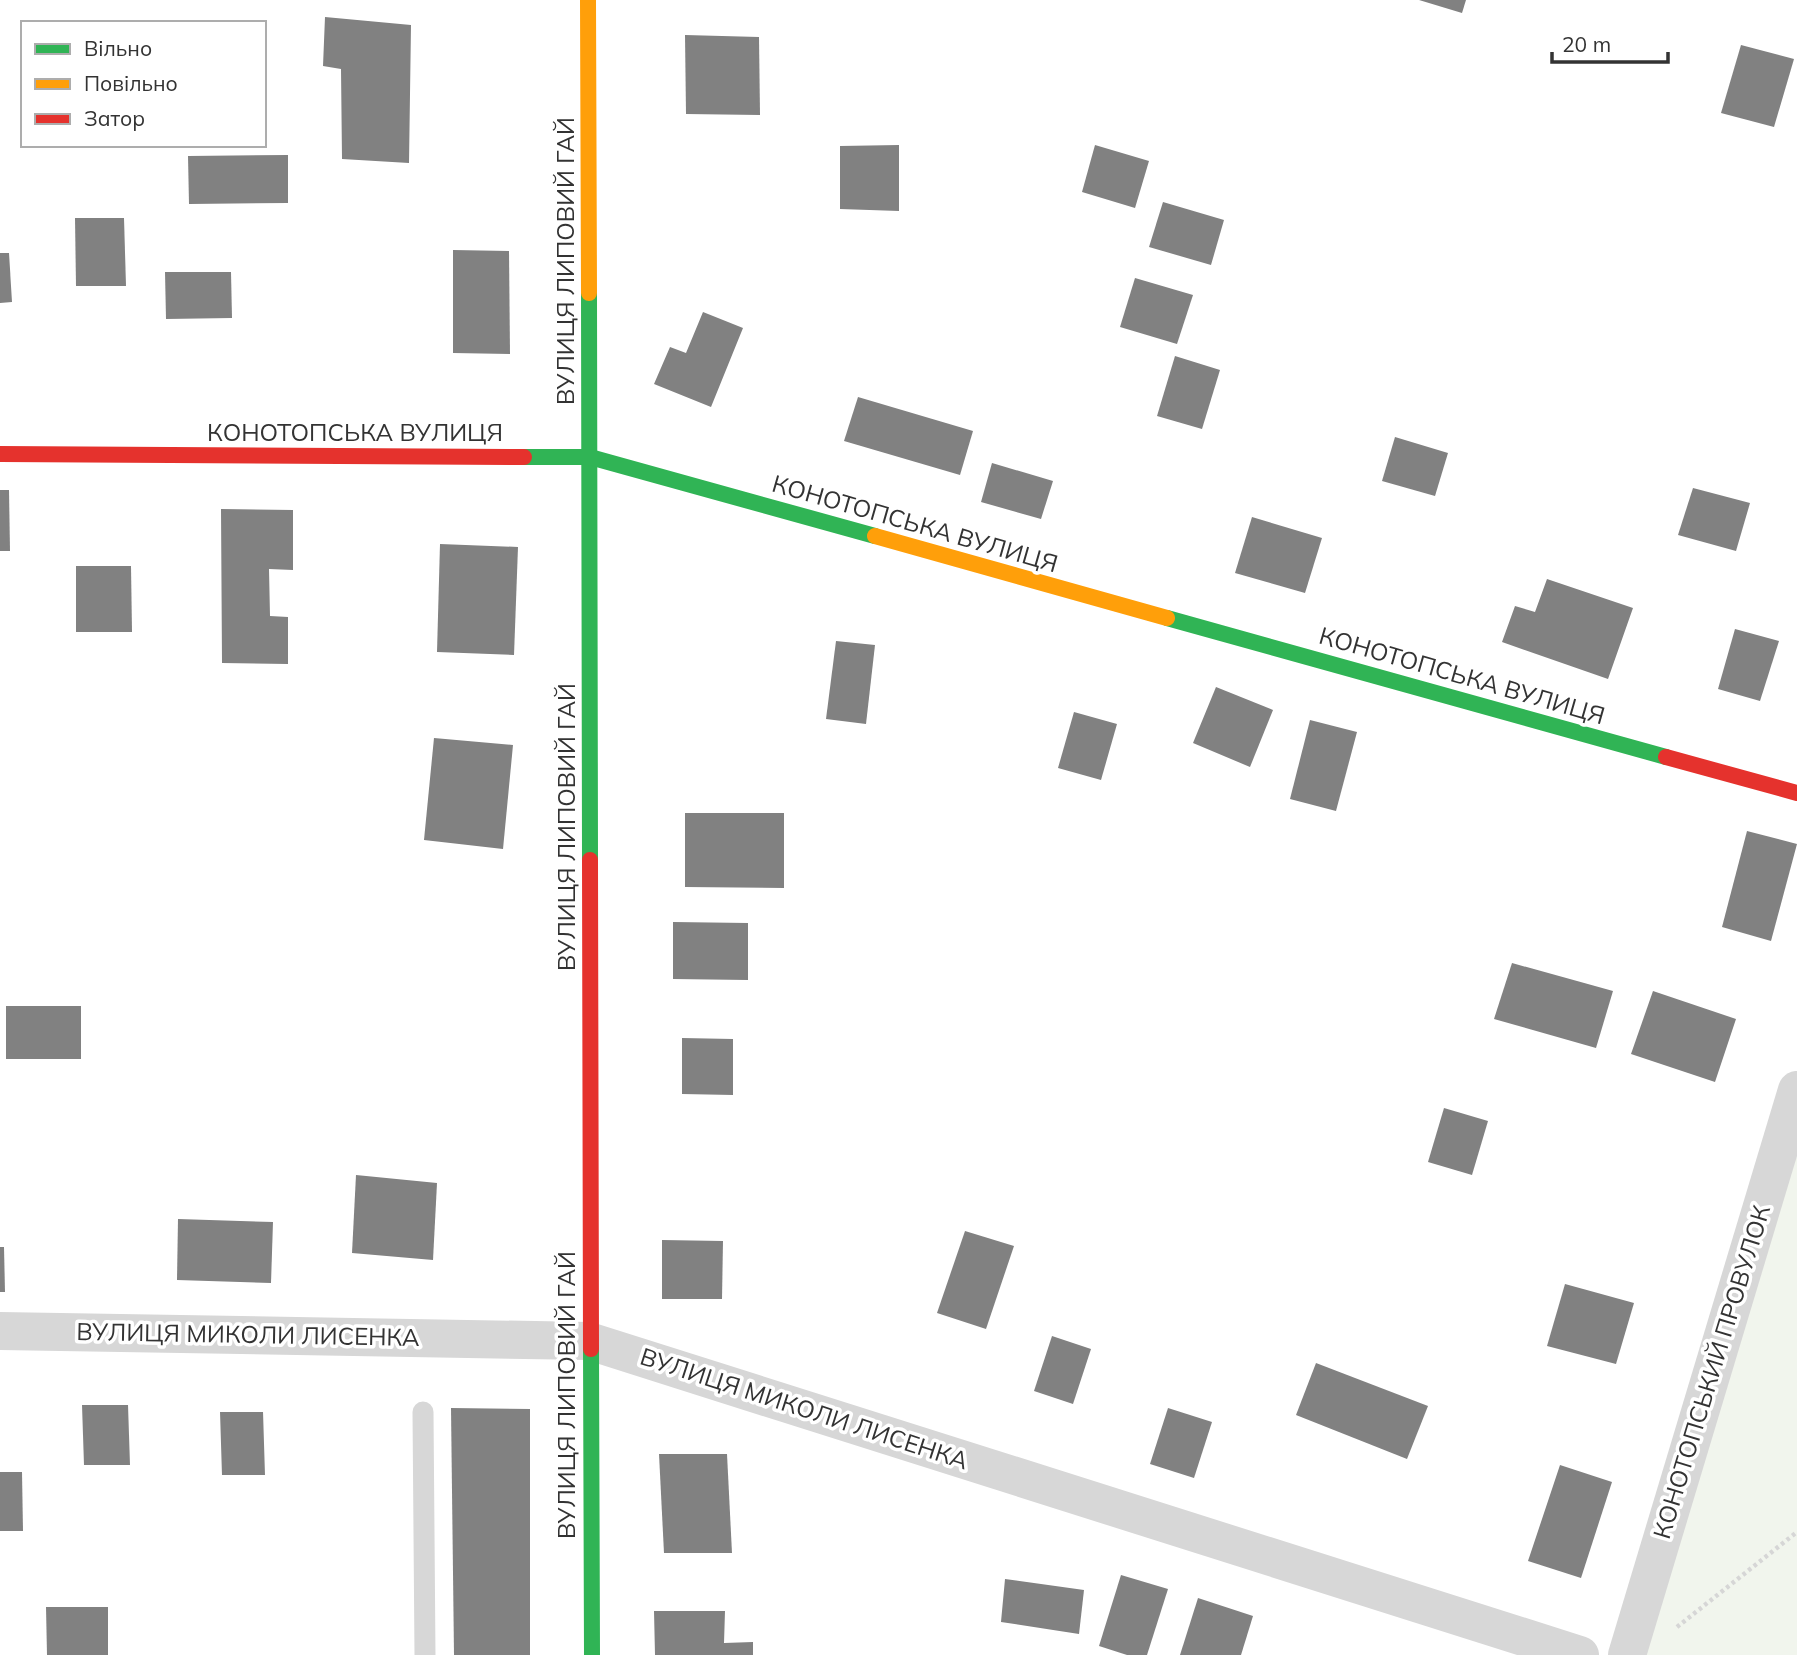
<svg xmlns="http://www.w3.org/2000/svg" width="1797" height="1655" viewBox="0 0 1797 1655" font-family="Mulish,sans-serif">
	<rect width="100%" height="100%" fill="#fff"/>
	<path fill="#f1f5ed" d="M1797 1090V1655H1627Z"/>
	<g fill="#818181">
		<path d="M1419 0H1466L1462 13Z"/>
		<path d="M325 17 411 25 409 163 342 159 341 69 323 66Z"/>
		<path d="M685 35 759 37 760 115 686 114Z"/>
		<path d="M1741 45 1794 59 1774 127 1721 113Z"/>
		<path d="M899 145V211L840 209V146Z"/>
		<path d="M1095 145 1149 161 1135 208 1082 192Z"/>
		<path d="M288 155V203L189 204 188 156Z"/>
		<path d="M1163 202 1224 220 1211 265 1149 247Z"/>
		<path d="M75 218H124L126 286H76Z"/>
		<path d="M453 250 509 251 510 354 453 353Z"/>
		<path d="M0 253H9L12 302 0 303Z"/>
		<path d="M165 272H231L232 318 166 319Z"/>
		<path d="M1135 278 1193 295 1177 344 1120 327Z"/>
		<path d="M703 312 743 328 711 407 654 384 670 347 686 353Z"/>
		<path d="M1175 356 1220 370 1202 429 1157 416Z"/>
		<path d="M858 397 973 431 960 475 844 441Z"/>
		<path d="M1395 437 1448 453 1435 496 1382 481Z"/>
		<path d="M992 463 1053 481 1041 519 981 502Z"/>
		<path d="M1693 488 1750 503 1736 551 1678 535Z"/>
		<path d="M0 490H9L10 551H0Z"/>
		<path d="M221 509 293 510V570L269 569 270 616 288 617V664L222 663Z"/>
		<path d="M1252 517 1322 538 1305 593 1235 573Z"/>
		<path d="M440 544 518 547 514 655 437 652Z"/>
		<path d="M76 566H131L132 632H76Z"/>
		<path d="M1547 579 1633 608 1608 679 1502 642 1515 606 1535 612Z"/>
		<path d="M1735 629 1779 641 1760 701 1718 689Z"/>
		<path d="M836 641 875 645 866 724 826 719Z"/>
		<path d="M1216 687 1273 710 1250 767 1193 743Z"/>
		<path d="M1074 712 1117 724 1101 780 1058 768Z"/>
		<path d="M1310 720 1357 732 1336 811 1290 799Z"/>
		<path d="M434 738 513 745 503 849 424 840Z"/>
		<path d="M685 813H784V888L685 887Z"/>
		<path d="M1747 831 1797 844 1771 941 1722 927Z"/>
		<path d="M673 922 748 923V980L673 979Z"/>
		<path d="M1512 963 1613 991 1596 1048 1494 1019Z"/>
		<path d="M1653 991 1736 1019 1715 1082 1631 1054Z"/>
		<rect x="6" y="1006" width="75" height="53"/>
		<path d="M682 1038 733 1039V1095L682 1094Z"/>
		<path d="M1444 1108 1488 1121 1472 1175 1428 1162Z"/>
		<path d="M356 1175 437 1183 433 1260 352 1253Z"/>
		<path d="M178 1219 273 1222 271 1283 177 1280Z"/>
		<path d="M965 1231 1014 1246 986 1329 937 1313Z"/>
		<path d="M662 1240 723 1241 722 1299H662Z"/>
		<path d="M0 1247H4L5 1292H0Z"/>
		<path d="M1565 1284 1634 1303 1616 1364 1547 1346Z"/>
		<path d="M1052 1336 1091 1349 1073 1404 1034 1391Z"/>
		<path d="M1316 1363 1428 1406 1407 1459 1296 1415Z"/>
		<path d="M82 1405H128L130 1465H84Z"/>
		<path d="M451 1408 530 1409V1655H454Z"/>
		<path d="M1168 1408 1212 1422 1194 1478 1150 1464Z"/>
		<path d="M220 1412H263L265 1475H222Z"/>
		<path d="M659 1454H727L732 1553H664Z"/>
		<path d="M1560 1465 1612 1482 1581 1578 1528 1561Z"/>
		<path d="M0 1472H22L23 1531H0Z"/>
		<path d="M1121 1575 1168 1589 1147 1655H1127L1099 1646Z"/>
		<path d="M1005 1579 1084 1590 1079 1634 1001 1622Z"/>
		<path d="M1198 1598 1253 1616 1241 1655H1180Z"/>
		<path d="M46 1607H108V1655H47Z"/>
		<path d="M654 1611H725L724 1643 753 1642V1655H655Z"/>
	</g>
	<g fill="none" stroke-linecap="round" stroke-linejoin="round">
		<path stroke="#d6d6d6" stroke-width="4.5" stroke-dasharray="3.5 3.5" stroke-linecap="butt" d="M1677 1627 1797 1532"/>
		<path stroke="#d7d7d7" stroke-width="21" d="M423 1412 425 1655"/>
		<g stroke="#d7d7d7" stroke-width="38">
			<path d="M0 1331 589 1341 1580 1655"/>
			<path d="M1627 1655 1797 1090"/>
		</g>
		<g stroke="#30b455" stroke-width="16">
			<path d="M589 293 590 860"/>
			<path d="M524 457H590L875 536"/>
			<path d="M1167 618 1666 757"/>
			<path d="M591 1349 592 1655"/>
		</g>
		<g stroke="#ff9f0a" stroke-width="16">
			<path d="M588 0 589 293"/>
			<path d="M875 536 1167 618"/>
		</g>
		<g stroke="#e5322d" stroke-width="16">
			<path d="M0 454 524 457"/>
			<path d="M1666 757 1797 793"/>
			<path d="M590 860 591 1349"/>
		</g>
	</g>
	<g text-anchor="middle" stroke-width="7" stroke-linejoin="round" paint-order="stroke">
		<g font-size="24" fill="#333" stroke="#fff">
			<text transform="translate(566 261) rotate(-90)" y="8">ВУЛИЦЯ ЛИПОВИЙ ГАЙ</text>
			<text x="355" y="441">КОНОТОПСЬКА ВУЛИЦЯ</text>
			<text transform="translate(915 524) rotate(16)" y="8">КОНОТОПСЬКА ВУЛИЦЯ</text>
			<text transform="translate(1462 676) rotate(16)" y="8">КОНОТОПСЬКА ВУЛИЦЯ</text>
			<text transform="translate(567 827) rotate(-90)" y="8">ВУЛИЦЯ ЛИПОВИЙ ГАЙ</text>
			<text transform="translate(248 1335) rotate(1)" y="8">ВУЛИЦЯ МИКОЛИ ЛИСЕНКА</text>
			<text transform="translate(1712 1372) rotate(-73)" y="8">КОНОТОПСЬКИЙ ПРОВУЛОК</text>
			<text transform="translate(567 1395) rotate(-90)" y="8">ВУЛИЦЯ ЛИПОВИЙ ГАЙ</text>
			<text transform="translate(804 1409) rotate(18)" y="8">ВУЛИЦЯ МИКОЛИ ЛИСЕНКА</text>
		</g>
	</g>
	<rect x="21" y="21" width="245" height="126" fill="#ffffff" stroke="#adadad" stroke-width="2"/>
	<rect x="35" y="44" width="35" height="10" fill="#30b455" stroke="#adadad" stroke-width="2"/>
	<text x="84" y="56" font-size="21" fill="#333333">Вільно</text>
	<rect x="35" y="79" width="35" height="10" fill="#ff9f0a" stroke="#adadad" stroke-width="2"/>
	<text x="84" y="91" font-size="21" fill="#333333">Повільно</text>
	<rect x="35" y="114" width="35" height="10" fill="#e5322d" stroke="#adadad" stroke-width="2"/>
	<text x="84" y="126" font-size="21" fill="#333333">Затор</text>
	<path d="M1552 52v10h116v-10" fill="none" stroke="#333333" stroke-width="3.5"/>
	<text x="1562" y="52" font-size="21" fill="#333333" stroke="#ffffff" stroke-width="5" paint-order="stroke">20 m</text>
</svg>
